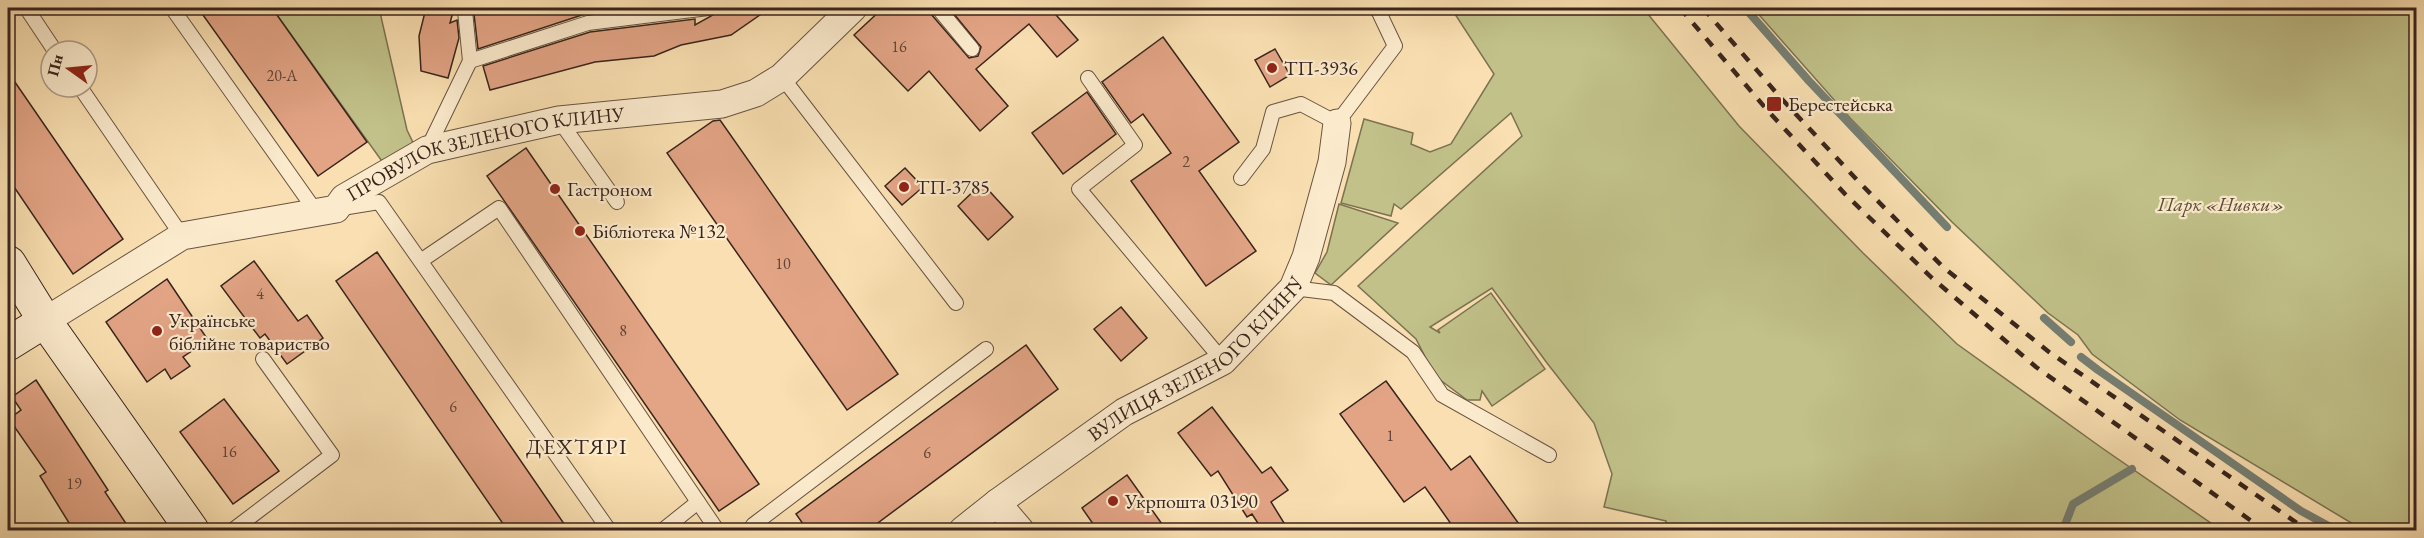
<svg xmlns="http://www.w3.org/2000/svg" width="2424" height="538" viewBox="0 0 2424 538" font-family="'EB Garamond',serif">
	<rect width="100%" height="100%" fill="#f9dfb1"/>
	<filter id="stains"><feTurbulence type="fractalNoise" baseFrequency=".00333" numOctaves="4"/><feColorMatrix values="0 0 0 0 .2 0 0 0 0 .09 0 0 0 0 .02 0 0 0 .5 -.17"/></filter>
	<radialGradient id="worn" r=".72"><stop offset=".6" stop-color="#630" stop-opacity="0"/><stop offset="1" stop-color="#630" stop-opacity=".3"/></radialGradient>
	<g fill="#c1c189" stroke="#7c7252" stroke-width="1.5">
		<path d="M272 8H379L407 130 419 155 389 171Z"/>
		<path d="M1451 8H1569L1572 11 1577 8H1643L1739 126 1863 253 1957 344 2102 448 2221 530H1669L1666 521 1604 507 1612 474 1594 423 1547 363 1492 288 1430 327 1440 333 1438 330 1491 293 1545 369 1492 406 1482 391 1480 400H1467L1435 376 1416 339 1358 286 1522 136 1511 113 1401 209 1394 204 1391 216 1341 203 1364 119 1413 133 1411 144 1430 152 1451 144 1494 74Z"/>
		<path d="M1753 8H2416V530H2363L2180 420 2092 354 2078 335 2048 313 1952 222 1851 119Z"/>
		<path d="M1339 204 1398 223 1331 285 1315 273 1327 252Z"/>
	</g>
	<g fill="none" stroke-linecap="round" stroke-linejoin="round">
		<g stroke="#757f74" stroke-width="8">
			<path d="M1745 8 1809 81 1947 227"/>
			<path d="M2044 318 2071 342"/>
			<path d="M2081 357 2098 370 2301 511 2336 530"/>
			<path d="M2063 530 2073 504 2132 469"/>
		</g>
	</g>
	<g fill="#e2a485" stroke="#38241c" stroke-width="1.5">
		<path d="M198 8H272L367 142 318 176Z"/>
		<path d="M426 8H454L450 23 457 20 459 38 448 78 421 71 419 36Z"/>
		<path d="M495 8H639L585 14 478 49 474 14Z"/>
		<path d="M721 8H770L731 35 681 45 654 56 595 62 490 90 483 66 590 32 695 19V25L713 15Z"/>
		<path d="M883 8H929L931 14 969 58 978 56 981 47 949 8H1050L1078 40 1057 57 1029 24 976 69 1008 106 980 131 929 71 908 91 854 35Z"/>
		<path d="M1163 37 1239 142 1199 171 1256 251 1206 286 1131 181 1171 153 1143 114 1131 123 1102 82Z"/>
		<path d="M1275 49 1290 75 1270 87 1255 60Z"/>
		<path d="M8 72 123 239 73 274 8 178Z"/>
		<path d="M1087 92 1116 134 1063 174 1032 133Z"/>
		<path d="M720 120 898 374 847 410 667 153 713 121Z"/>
		<path d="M526 148 759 484 719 511 487 176Z"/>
		<path d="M905 168 923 187 902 205 885 186Z"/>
		<path d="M982 183 1013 217 988 240 958 206Z"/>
		<path d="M377 252 569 531H508L336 281Z"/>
		<path d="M254 261 298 321 307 315 323 338 287 364 265 334 260 338 221 286Z"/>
		<path d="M167 279 208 340 183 357 190 366 171 379 165 369 147 382 106 322Z"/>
		<path d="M1121 307 1147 338 1121 361 1094 329Z"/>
		<path d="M1026 345 1058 389 867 531H808L796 514Z"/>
		<path d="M36 380 108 490 105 492 131 531H74L40 476 46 472 9 419 21 410 12 397Z"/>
		<path d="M1386 381 1451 470 1470 456 1524 531H1456L1425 487 1404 502 1340 414Z"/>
		<path d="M224 399 279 471 233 504 180 432Z"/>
		<path d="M1212 407 1262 473 1271 467 1288 490 1271 502 1289 531H1263L1252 514 1247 517 1218 471 1211 476 1178 433Z"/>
		<path d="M1127 475 1167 531H1098L1082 508Z"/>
	</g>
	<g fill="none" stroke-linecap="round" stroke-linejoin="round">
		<g stroke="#685341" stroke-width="16">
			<g id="lane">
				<path d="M172 8 317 213"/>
				<path d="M467 8 465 11 470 61"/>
				<path d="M938 8 972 49"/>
				<path d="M29 12 55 51"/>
				<path d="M782 77 956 303"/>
				<path d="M1088 78 1135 145 1079 189 1223 361"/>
				<path d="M80 87 182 236"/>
				<path d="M559 120 617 202"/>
				<path d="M427 150 470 61 588 23 708 8"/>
				<path d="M1241 178 1263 149 1273 112 1301 104 1337 123 1395 46 1377 8"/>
				<path d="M342 208 379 202 609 530"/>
				<path d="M422 260 499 208 717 530"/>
				<path d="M1293 288 1334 293 1413 352 1442 395 1549 455"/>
				<path d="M233 530 332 455 263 359"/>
				<path d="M663 530 698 502"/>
				<path d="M757 530 753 525 986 349"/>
			</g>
		</g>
		<g stroke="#685341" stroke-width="29">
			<g id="street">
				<path id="s1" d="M45 321 182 236 336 209 344 198 427 150 559 120 722 104 756 93 782 77 853 8"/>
				<path d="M997 503 1020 530"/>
				<path id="s2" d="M963 530 997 503 1124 412 1223 361 1293 288 1306 257 1332 162 1337 123"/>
			</g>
		</g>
		<g stroke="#38241c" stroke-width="35">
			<g id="secondary">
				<path d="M8 265 9 263 45 321 192 530"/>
				<path d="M8 344 45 321"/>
			</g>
		</g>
		<use href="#lane" stroke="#fbeacc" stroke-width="14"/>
		<use href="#street" stroke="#fbeacc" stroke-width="27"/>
		<use href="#secondary" stroke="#fbeacc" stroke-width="33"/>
		<g stroke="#38241c" stroke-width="4.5" stroke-dasharray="10 10" stroke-linecap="butt">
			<path d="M1680 8 1768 111 1845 194 1932 278 2036 367 2264 530"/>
			<path d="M1703 8 1780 97 1858 181 1943 267 2049 352 2307 530"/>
		</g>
	</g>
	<g fill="#8f2418" stroke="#fbeacc" stroke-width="2">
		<circle cx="1272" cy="68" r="6"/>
		<rect x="1766" y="96" width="16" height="16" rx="3"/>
		<circle cx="904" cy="187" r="6"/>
		<circle cx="555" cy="189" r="6"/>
		<circle cx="580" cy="231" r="6"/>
		<circle cx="157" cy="331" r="6"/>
		<circle cx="1113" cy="501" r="6"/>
	</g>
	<g text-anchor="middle" stroke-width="4.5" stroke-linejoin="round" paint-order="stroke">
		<g font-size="16" fill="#624436">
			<text x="899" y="52">16</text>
			<text x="282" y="81">20-А</text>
			<text x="1186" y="167">2</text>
			<text x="783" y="269">10</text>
			<text x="260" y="299">4</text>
			<text x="623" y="336">8</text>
			<text x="453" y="412">6</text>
			<text x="1390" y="441">1</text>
			<text x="229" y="457">16</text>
			<text x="927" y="458">6</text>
			<text x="74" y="489">19</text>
		</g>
		<g font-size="20" fill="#38241c" stroke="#fbeacc" text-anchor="start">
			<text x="1284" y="75">ТП-3936</text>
			<text x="1788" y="111">Берестейська</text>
			<text x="916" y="194">ТП-3785</text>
			<text x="567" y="196">Гастроном</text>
			<text x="592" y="238">Бібліотека №132</text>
			<text x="169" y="327">Українське<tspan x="169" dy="23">біблійне товариство</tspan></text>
			<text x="1125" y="508">Укрпошта 03190</text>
		</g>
		<g font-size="20" fill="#38241c" stroke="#fbeacc">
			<text dy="7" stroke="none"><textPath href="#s1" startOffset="482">ПРОВУЛОК ЗЕЛЕНОГО КЛИНУ</textPath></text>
			<text dy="7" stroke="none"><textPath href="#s2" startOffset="291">ВУЛИЦЯ ЗЕЛЕНОГО КЛИНУ</textPath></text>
		</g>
		<g font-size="20" font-style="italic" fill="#5a4b37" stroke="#fbeacc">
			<text x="2221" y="211">Парк «Нивки»</text>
		</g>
		<g font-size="22" letter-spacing="1.5" fill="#38241c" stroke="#fbeacc">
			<text x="577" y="454">ДЕХТЯРІ</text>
		</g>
	</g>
	<rect width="2424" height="538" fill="none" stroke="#f9dfb1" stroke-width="30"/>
	<rect x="9" y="9" width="2406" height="520" fill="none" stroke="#38241c" stroke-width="3"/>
	<rect x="15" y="15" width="2394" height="508" fill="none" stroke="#38241c" stroke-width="1.5"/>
	<g transform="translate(69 69) rotate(285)"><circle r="28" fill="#fbeacc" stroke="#ad9b86" stroke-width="1.5"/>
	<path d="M0-4.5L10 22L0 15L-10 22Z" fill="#8f2418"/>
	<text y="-9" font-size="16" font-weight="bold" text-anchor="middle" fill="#38241c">Пн</text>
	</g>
	<rect width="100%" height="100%" filter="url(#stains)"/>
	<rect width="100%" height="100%" fill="url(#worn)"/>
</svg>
